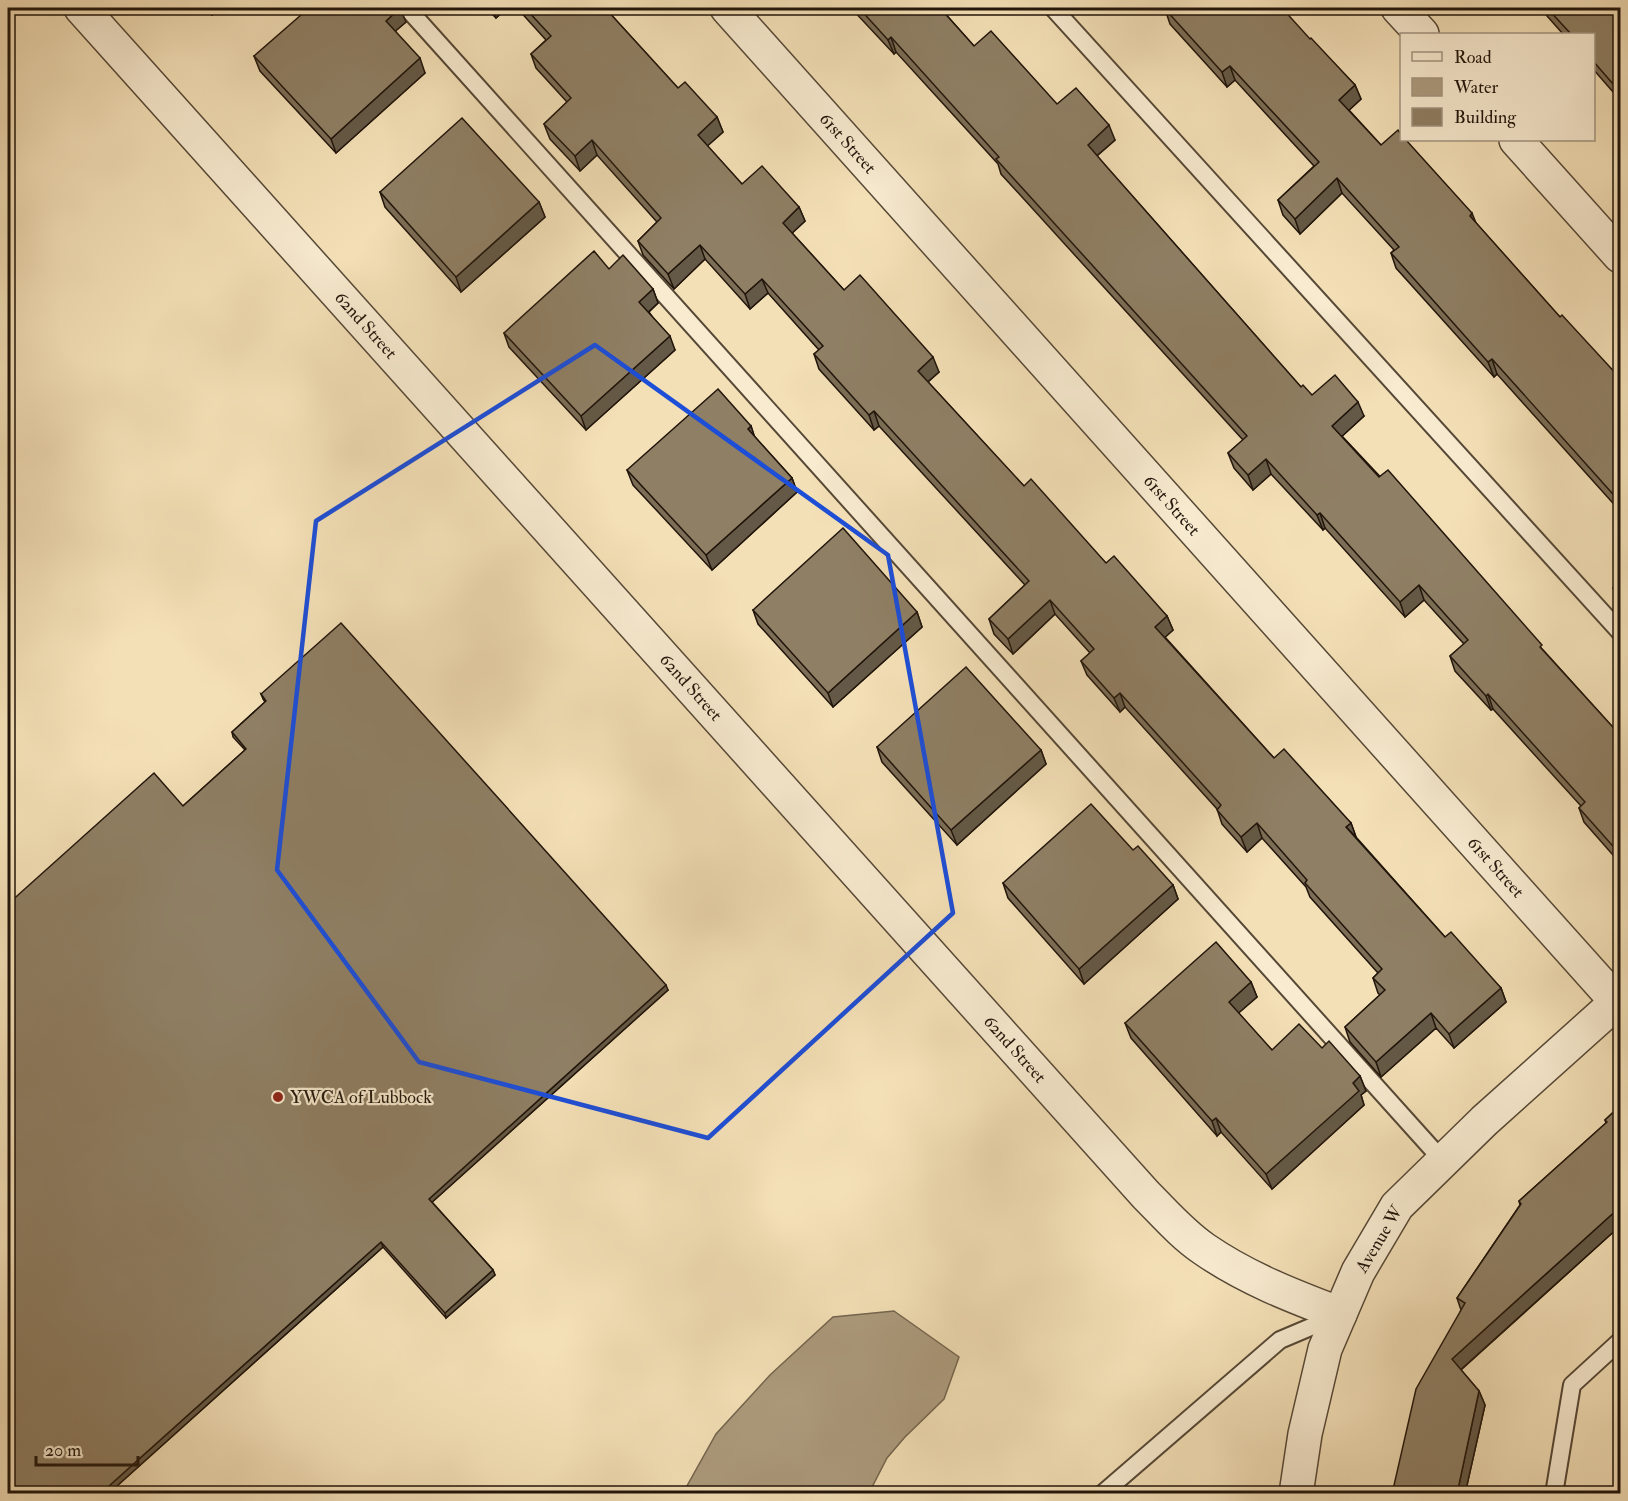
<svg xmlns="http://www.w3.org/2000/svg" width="1628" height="1501" viewBox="0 0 1628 1501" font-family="'IM FELL Double Pica',serif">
	<rect width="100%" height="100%" fill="#f4e0b7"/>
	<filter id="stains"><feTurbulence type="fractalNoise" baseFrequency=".00333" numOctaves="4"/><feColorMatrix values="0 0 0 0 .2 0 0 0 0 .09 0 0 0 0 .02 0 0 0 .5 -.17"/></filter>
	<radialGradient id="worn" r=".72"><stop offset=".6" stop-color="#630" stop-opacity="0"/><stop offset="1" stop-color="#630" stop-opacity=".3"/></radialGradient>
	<path fill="#ac9b7d" stroke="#74654f" stroke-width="1.5" d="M894 1311 959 1357 944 1399 905 1437 887 1458 869 1493H683L716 1434 770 1375 833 1317Z"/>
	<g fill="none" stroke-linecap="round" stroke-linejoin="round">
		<g stroke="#564836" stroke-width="20">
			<g id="lane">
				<path d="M407 8 1443 1161"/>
				<path d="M1053 8 1620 632"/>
				<path d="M1102 1494 1280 1340 1339 1315"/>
				<path d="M1554 1494 1572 1385 1620 1341"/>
			</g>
		</g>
		<g stroke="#564836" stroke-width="36">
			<g id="street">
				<path d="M81 8 1146 1195C1165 1214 1182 1234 1204 1249 1246 1278 1292 1296 1340 1314"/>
				<path d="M727 8 1617 1002"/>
				<path d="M1398 8 1422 34"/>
				<path d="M1516 140 1620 256"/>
				<path d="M1296 1494 1305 1434 1325 1349 1358 1272 1397 1206 1484 1121 1620 999"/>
			</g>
		</g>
		<use href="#lane" stroke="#f8ebd0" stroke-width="16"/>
		<use href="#street" stroke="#f8ebd0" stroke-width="33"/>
	</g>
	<g fill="#7b6d56" stroke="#21150b" stroke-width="1.5">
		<path d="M205 8H220L212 15Z"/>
		<path d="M486 8H507L496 18Z"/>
		<path d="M517 8H605L678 88 717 117 723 132 707 146 742 184 799 207 805 221 792 233 844 290 939 372 928 382 1024 486 1106 563 1167 616 1173 630 1165 637 1274 758 1351 823 1356 837 1445 937 1501 988 1506 1002 1454 1048 1436 1028 1381 1077 1350 1042 1345 1027 1380 995 1378 993 1373 978 1378 973 1310 897 1306 887 1262 838 1247 852 1222 824 1217 809 1125 707 1120 712 1087 675 1081 661 1090 653 1055 614 1013 654 994 634 989 619 1025 585 879 426 874 430 819 369 814 354 819 350 768 293 750 309 705 259 674 289 643 255 638 241 657 222 597 155 580 171 550 139 544 124 567 102 536 68 531 54 546 40Z"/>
		<path d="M851 8H946L942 10 974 46 1057 104 1115 140 1097 156 1301 387 1312 395 1364 416 1342 436 1545 652 1620 735V863L1584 822 1579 808 1581 806 1493 709 1491 710 1455 671 1450 656 1464 644 1424 600 1405 617 1325 528 1323 530 1271 474 1253 490 1234 468 1228 453 1243 440 1001 174 998 164 896 52 894 54Z"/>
		<path d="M1540 8H1620V103V100L1593 69V34H1563Z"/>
		<path d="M1165 9 1310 39 1355 85 1361 99 1349 110 1381 145 1476 223 1560 317 1620 378V511L1497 374 1494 377 1396 268 1391 253 1394 250 1342 193 1300 234 1283 215 1278 200 1314 166 1235 80 1227 87 1170 24Z"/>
		<path d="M406 22 395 31 425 73 336 153 260 71 254 56Z"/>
		<path d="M380 192 539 202 545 217 461 292 385 207Z"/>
		<path d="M609 269 653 289 658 303 649 312 675 350 586 430 509 347 504 333Z"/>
		<path d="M751 426 754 436 792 478 797 492 712 570 633 485 627 470Z"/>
		<path d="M1620 581V605L1618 603 1613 588Z"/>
		<path d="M753 610 917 612 922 627 833 707 758 624Z"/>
		<path d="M261 694 668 990 432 1202 493 1270 495 1275 446 1318 383 1247 108 1494H8L183 806 245 750 233 737 232 732 265 702 263 699Z"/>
		<path d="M877 747 1041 750 1046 764 957 845 882 762Z"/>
		<path d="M1003 883 1173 885 1178 899 1084 984 1008 898Z"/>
		<path d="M1251 982 1257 997 1238 1013 1272 1050 1322 1048 1360 1076 1366 1091 1361 1095 1364 1105 1272 1189 1221 1132 1217 1136 1131 1038 1125 1023Z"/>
		<path d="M1620 1106V1226L1461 1370 1479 1391 1485 1405 1465 1494H1392L1461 1310 1457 1298 1520 1205 1519 1201 1606 1123 1605 1120Z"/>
	</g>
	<g fill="#645946" stroke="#21150b" stroke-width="1.5">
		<path d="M209 8H220L212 15Z"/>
		<path d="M400 8 406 22 391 35 386 21Z"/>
		<path d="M492 8H507L496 18Z"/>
		<path d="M891 37 896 52 894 54 888 40Z"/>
		<path d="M420 58 425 73 336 153 331 139Z"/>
		<path d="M1230 66 1235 80 1227 87 1222 72Z"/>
		<path d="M1355 85 1361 99 1345 114 1339 100Z"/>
		<path d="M717 117 723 132 703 150 698 135Z"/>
		<path d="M1109 125 1115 140 1093 159 1088 145Z"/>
		<path d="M592 140 597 155 580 171 575 156Z"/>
		<path d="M1337 178 1342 193 1300 234 1295 219Z"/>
		<path d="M539 202 545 217 461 292 456 277Z"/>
		<path d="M799 207 805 221 788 237 783 223Z"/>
		<path d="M1472 213 1478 228 1470 216Z"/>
		<path d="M700 245 705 259 674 289 668 274Z"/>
		<path d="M762 279 768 293 750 309 745 294Z"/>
		<path d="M653 289 658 303 644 316 639 302Z"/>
		<path d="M670 336 675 350 586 430 581 416Z"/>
		<path d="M933 357 939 372 923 386 918 371Z"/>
		<path d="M1492 359 1497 374 1494 377 1488 362Z"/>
		<path d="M1358 402 1364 416 1338 440 1332 426Z"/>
		<path d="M874 411 879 426 874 430 869 415Z"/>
		<path d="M751 426 756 441 748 429Z"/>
		<path d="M1266 459 1271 474 1253 490 1248 475Z"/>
		<path d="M792 478 797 492 712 570 706 555Z"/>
		<path d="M1320 513 1325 528 1323 530 1317 515Z"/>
		<path d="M1419 585 1424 600 1405 617 1400 602Z"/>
		<path d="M1050 600 1055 614 1013 654 1008 639Z"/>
		<path d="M917 612 922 627 833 707 828 693Z"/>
		<path d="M1167 616 1173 630 1161 641 1155 627Z"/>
		<path d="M1120 693 1125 707 1120 712 1114 698Z"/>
		<path d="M1488 694 1493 709 1491 710 1486 696Z"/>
		<path d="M1041 750 1046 764 957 845 951 830Z"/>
		<path d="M1257 823 1262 838 1247 852 1241 837Z"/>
		<path d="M1351 823 1356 837 1346 827Z"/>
		<path d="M1173 885 1178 899 1084 984 1079 969Z"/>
		<path d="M1251 982 1257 997 1234 1017 1229 1002Z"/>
		<path d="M666 985 668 990 430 1204 429 1199Z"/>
		<path d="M1501 988 1506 1002 1454 1048 1449 1034Z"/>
		<path d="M1431 1013 1436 1028 1381 1077 1376 1062Z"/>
		<path d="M1360 1076 1366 1091 1361 1095 1364 1105 1272 1189 1266 1174 1353 1083Z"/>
		<path d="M1216 1118 1221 1132 1217 1136 1212 1121Z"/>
		<path d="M1620 1207V1226L1457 1373 1452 1359Z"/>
		<path d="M381 1242 383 1247 108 1494H100Z"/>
		<path d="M493 1270 495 1275 446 1318 445 1313Z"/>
		<path d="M1479 1391 1485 1405 1465 1494H1457Z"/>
	</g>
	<g fill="#8f7f64" stroke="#21150b" stroke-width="1.5">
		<path d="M309 8H400L386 21 420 58 331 139 254 56Z"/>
		<path d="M525 8H605L678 88 685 82 717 117 698 135 742 184 762 166 799 207 783 223 844 290 860 275 933 357 918 371 1024 486 1031 479 1106 563 1114 556 1167 616 1155 627 1274 758 1284 749 1351 823 1346 827 1445 937 1451 932 1501 988 1449 1034 1431 1013 1376 1062 1345 1027 1385 990 1373 978 1382 969 1305 883 1307 880 1257 823 1241 837 1217 810 1221 805 1120 693 1114 698 1081 661 1094 649 1050 600 1008 639 989 619 1029 581 874 411 869 415 814 354 823 346 762 279 745 294 700 245 668 274 638 241 661 218 592 140 575 156 544 124 571 98 531 54 551 36Z"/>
		<path d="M859 8H940L974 46 991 31 1057 104 1076 88 1109 125 1088 145 1106 166 1301 387 1303 385 1312 395 1335 375 1358 402 1332 426 1379 477 1388 470 1542 645 1540 647 1620 735V854L1579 808 1585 802 1488 694 1486 696 1450 656 1468 640 1419 585 1400 602 1320 513 1317 515 1266 459 1248 475 1228 453 1247 436 996 159 999 157 891 37 888 40Z"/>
		<path d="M1166 8H1282L1310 39 1311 38 1355 85 1339 100 1381 145 1398 130 1401 134V140H1406L1472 213 1470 216 1560 317 1562 315 1620 378V502L1492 359 1488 362 1391 253 1399 247 1337 178 1295 219 1278 200 1319 162 1230 66 1222 72 1165 9Z"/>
		<path d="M1547 8H1620V92L1593 61V34H1571Z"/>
		<path d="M462 118 539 202 456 277 380 192Z"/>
		<path d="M594 251 609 269 623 255 653 289 639 302 670 336 581 416 504 333Z"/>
		<path d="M718 389 751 426 748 429 792 478 706 555 627 470Z"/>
		<path d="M843 528 917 612 828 693 753 610Z"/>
		<path d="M1620 581V597L1613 588Z"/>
		<path d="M341 623 666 985 429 1199 493 1270 445 1313 381 1242 100 1494H8V904L154 773 183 806 246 749 232 732 266 701 261 694Z"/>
		<path d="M966 667 1041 750 951 830 877 747Z"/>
		<path d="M1091 804 1133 850 1138 846 1173 885 1079 969 1003 883Z"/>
		<path d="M1216 942 1251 982 1229 1002 1272 1050 1299 1024 1322 1048 1329 1041 1360 1076 1353 1083 1359 1091 1266 1174 1216 1118 1212 1121 1125 1023Z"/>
		<path d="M1620 1106V1207L1452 1359 1479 1391 1457 1494H1392L1416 1389 1465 1303 1457 1298 1521 1204 1519 1201 1607 1122 1605 1120Z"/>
	</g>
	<path fill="none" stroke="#1d4ed8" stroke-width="4.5" stroke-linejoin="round" d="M595 345 888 555 953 913 708 1138 419 1062 277 870 316 521Z"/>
	<circle fill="#8f2418" stroke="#f8ebd0" stroke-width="2" cx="278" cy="1097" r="6"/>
	<g text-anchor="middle" stroke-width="4.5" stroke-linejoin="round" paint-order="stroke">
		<g font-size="18" fill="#21150b" stroke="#f8ebd0">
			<text transform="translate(848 143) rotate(48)" y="6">61st Street</text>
			<text transform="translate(366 325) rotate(48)" y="6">62nd Street</text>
			<text transform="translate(1172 505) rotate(48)" y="6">61st Street</text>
			<text transform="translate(691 687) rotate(48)" y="6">62nd Street</text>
			<text transform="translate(1496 867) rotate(48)" y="6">61st Street</text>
			<text transform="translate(1015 1049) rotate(48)" y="6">62nd Street</text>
			<text transform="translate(1379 1239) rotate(-59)" y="6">Avenue W</text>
		</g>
		<g font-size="18" fill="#21150b" stroke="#f8ebd0" text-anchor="start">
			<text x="290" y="1103">YWCA of Lubbock</text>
		</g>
	</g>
	<rect width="1628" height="1501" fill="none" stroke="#f4e0b7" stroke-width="30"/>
	<rect x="9" y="9" width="1610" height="1483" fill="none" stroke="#21150b" stroke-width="3"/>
	<rect x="15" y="15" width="1598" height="1471" fill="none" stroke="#21150b" stroke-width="1.5"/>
	<rect x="1400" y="33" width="195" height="108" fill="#f8ebd0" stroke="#a29581" stroke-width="1.5"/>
	<rect x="1412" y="52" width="30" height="9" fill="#f8ebd0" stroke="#a29581" stroke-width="1.5"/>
	<text x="1454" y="63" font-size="18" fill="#21150b">Road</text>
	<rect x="1412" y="78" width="30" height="18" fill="#ac9b7d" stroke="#a29581" stroke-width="1.5"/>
	<text x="1454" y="93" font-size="18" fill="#21150b">Water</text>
	<rect x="1412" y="108" width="30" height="18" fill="#8f7f64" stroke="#a29581" stroke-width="1.5"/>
	<text x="1454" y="123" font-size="18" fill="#21150b">Building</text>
	<path d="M36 1456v9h102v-9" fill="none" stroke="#21150b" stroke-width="3"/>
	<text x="45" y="1456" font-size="18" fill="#21150b" stroke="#f8ebd0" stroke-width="4.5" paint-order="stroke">20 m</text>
	<rect width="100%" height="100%" filter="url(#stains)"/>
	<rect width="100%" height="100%" fill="url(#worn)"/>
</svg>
